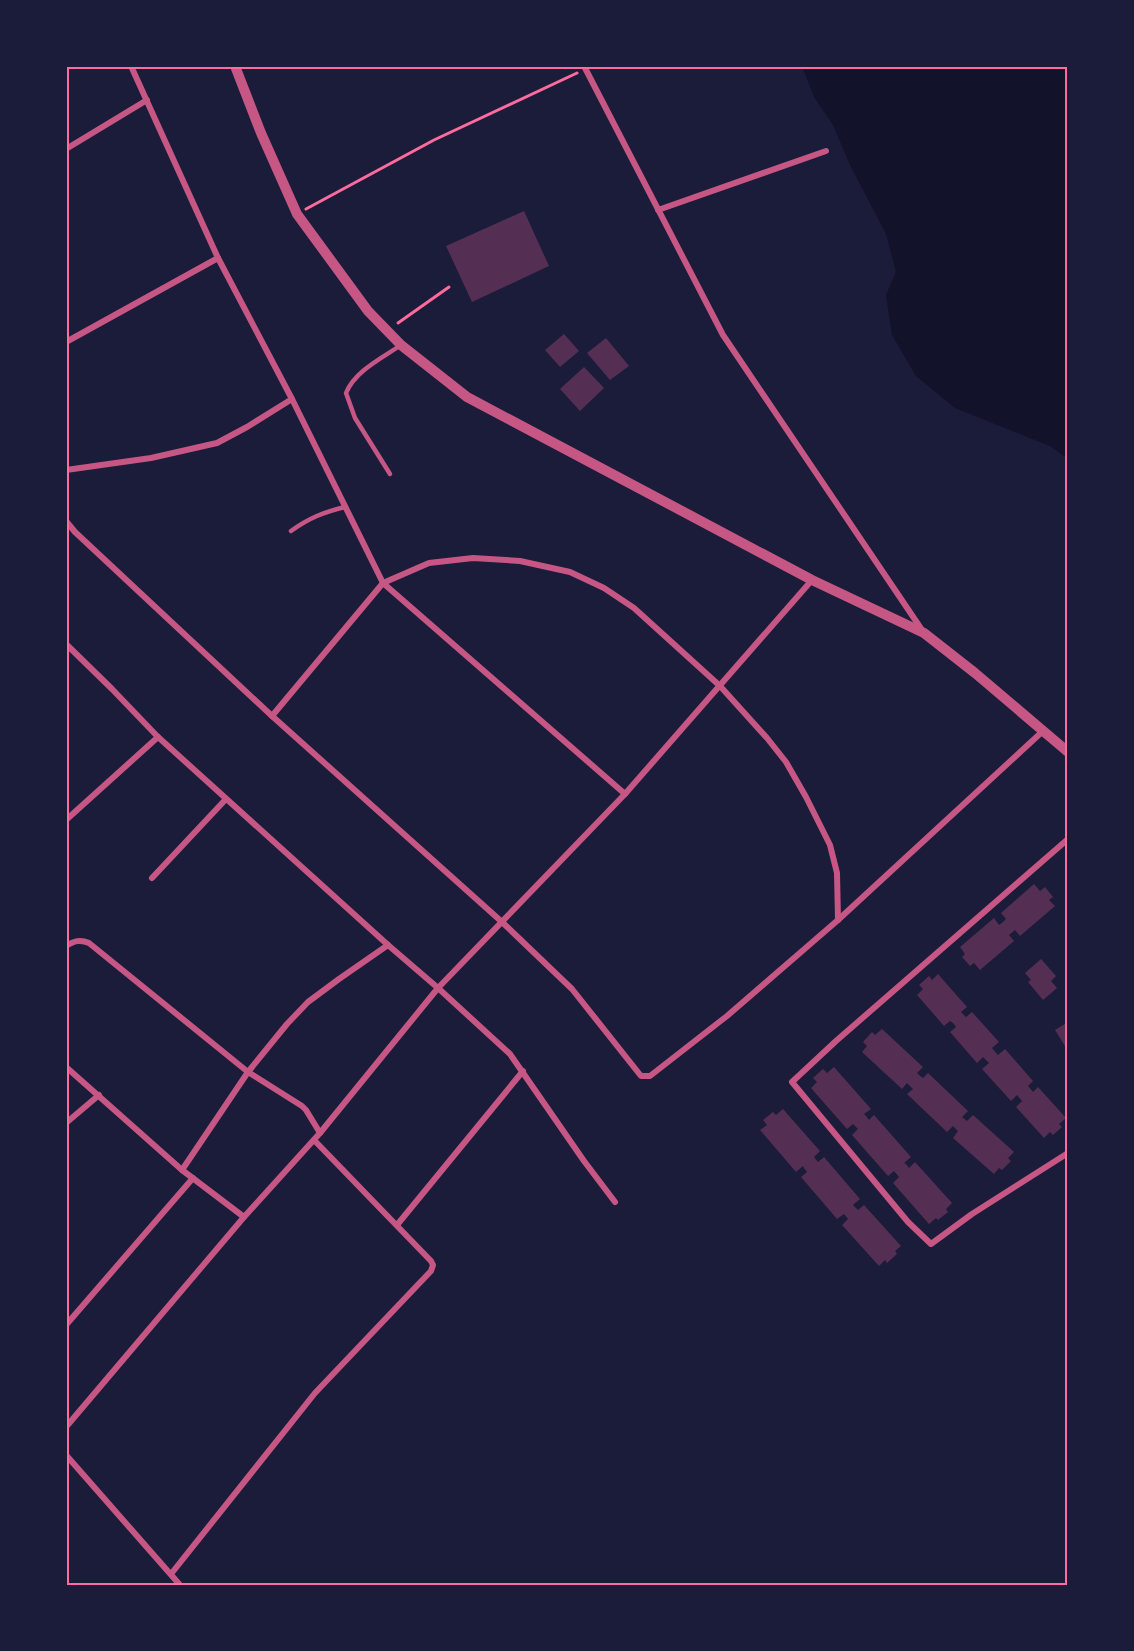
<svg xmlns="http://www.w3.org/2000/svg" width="1134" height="1651" viewBox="0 0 1134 1651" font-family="Inter,sans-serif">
	<rect width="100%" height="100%" fill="#1b1b3a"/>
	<path fill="#12122b" d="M802 66H1068V459L1050 446 955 408 916 376 892 335 886 295 896 272 886 234 851 167 833 125 814 97Z"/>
	<g fill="#542f53">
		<path d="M524 211 549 266 472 302 446 246Z"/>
		<path d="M564 334 579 351 560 367 545 350Z"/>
		<path d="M606 338 629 366 610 380 587 353Z"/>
		<path d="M584 367 604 388 580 411 560 389Z"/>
		<path d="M1034 884 1040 891 1045 887 1053 897 1049 900 1055 906 1020 936 1015 930 1009 935 1014 941 980 970 974 963 970 966 962 957 965 954 960 947 994 918 999 925 1003 922 1006 919 1001 913Z"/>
		<path d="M1041 959 1056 976 1051 981 1057 988 1043 1000 1028 982 1031 980 1025 973Z"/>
		<path d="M938 974 967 1007 961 1012 966 1017 972 1012 999 1042 992 1048 998 1055 1005 1049 1033 1081 1028 1086 1033 1092 1038 1087 1066 1118 1059 1124 1062 1127 1053 1135 1050 1132 1044 1138 1016 1107 1022 1101 1017 1095 1011 1101 982 1069 989 1063 983 1057 977 1063 950 1032 956 1027 953 1023 950 1021 944 1026 917 995 923 989 919 985 929 976 932 980Z"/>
		<path d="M1068 1022V1051L1055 1030Z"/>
		<path d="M882 1029 923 1067 917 1073 919 1075 923 1078 928 1073 968 1111 962 1117 967 1121 973 1115 1014 1152 1008 1158 1011 1161 1002 1170 999 1168 994 1174 953 1138 958 1131 953 1126 947 1132 907 1094 913 1089 907 1083 902 1089 862 1052 867 1046 863 1042 872 1032 875 1035Z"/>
		<path d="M834 1067 871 1109 864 1114 866 1116 869 1120 874 1115 911 1157 904 1163 906 1164 909 1168 915 1162 952 1203 946 1209 948 1212 938 1220 936 1218 929 1224 893 1183 899 1177 894 1171 888 1176 852 1135 858 1129 853 1124 847 1129 811 1088 817 1082 813 1078 823 1069 827 1073Z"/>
		<path d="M783 1109 820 1151 814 1157 818 1162 824 1157 860 1199 853 1205 858 1210 864 1205 901 1246 895 1251 897 1254 887 1263 885 1260 879 1266 842 1225 848 1219 845 1215 844 1214 837 1219 801 1177 807 1172 804 1168 803 1166 796 1172 760 1130 767 1125 763 1120 773 1112 776 1115Z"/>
	</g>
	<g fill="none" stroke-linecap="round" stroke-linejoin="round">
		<g stroke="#ff6b9d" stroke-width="3">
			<path d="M306 209 434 140 577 73"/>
			<path d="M398 323 449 287"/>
		</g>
		<g stroke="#c65784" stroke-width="4.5">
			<path d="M390 474 355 418 346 393C355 371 382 358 401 345"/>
			<path d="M291 531C309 518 324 512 345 507"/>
		</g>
		<g stroke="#c65784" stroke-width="6">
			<path d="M131 66 218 258 292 399 383 583 625 794"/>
			<path d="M584 66 723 335 922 630"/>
			<path d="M66 149 147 100"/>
			<path d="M658 210 826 151"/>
			<path d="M66 342 218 258"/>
			<path d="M66 470 151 458 217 443 247 427 292 399"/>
			<path d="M66 521 75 532 272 716 502 922 572 989 641 1076H650L727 1016 838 920 1043 731"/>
			<path d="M66 644 112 689 158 737 388 945 438 988 510 1054 584 1161 615 1202"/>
			<path d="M272 716 383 583 429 563 473 558 520 561 570 572 604 588 634 608 720 686 767 738 786 762 806 797 830 845 837 873 838 920"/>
			<path d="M66 820 158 737"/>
			<path d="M1068 839 836 1041 792 1082 908 1222 931 1244 972 1214 1068 1153"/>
			<path d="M152 878 226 799"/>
			<path d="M66 946C74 941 80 939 89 943L248 1072 302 1106 306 1110 320 1133"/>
			<path d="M66 1067 182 1170 244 1217"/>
			<path d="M66 1123 99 1095"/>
			<path d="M182 1170 248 1072 287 1024 308 1002 339 979 388 945"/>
			<path d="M397 1225 523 1071"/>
			<path d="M66 1325 193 1178"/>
			<path d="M66 1427 244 1217 320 1133 438 988 625 794 812 580"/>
			<path d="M66 1455 180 1585"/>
			<path d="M171 1574 315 1393 431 1271 433 1265 431 1261 314 1140"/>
		</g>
		<path stroke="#c65784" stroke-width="10" d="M235 66 261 133 297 214 368 311 401 345 467 397 812 580 924 633 975 673 1068 752"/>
	</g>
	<rect width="1134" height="1651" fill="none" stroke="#1b1b3a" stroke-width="135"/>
	<rect x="68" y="68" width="998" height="1516" fill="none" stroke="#ff6b9d" stroke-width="2"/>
</svg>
